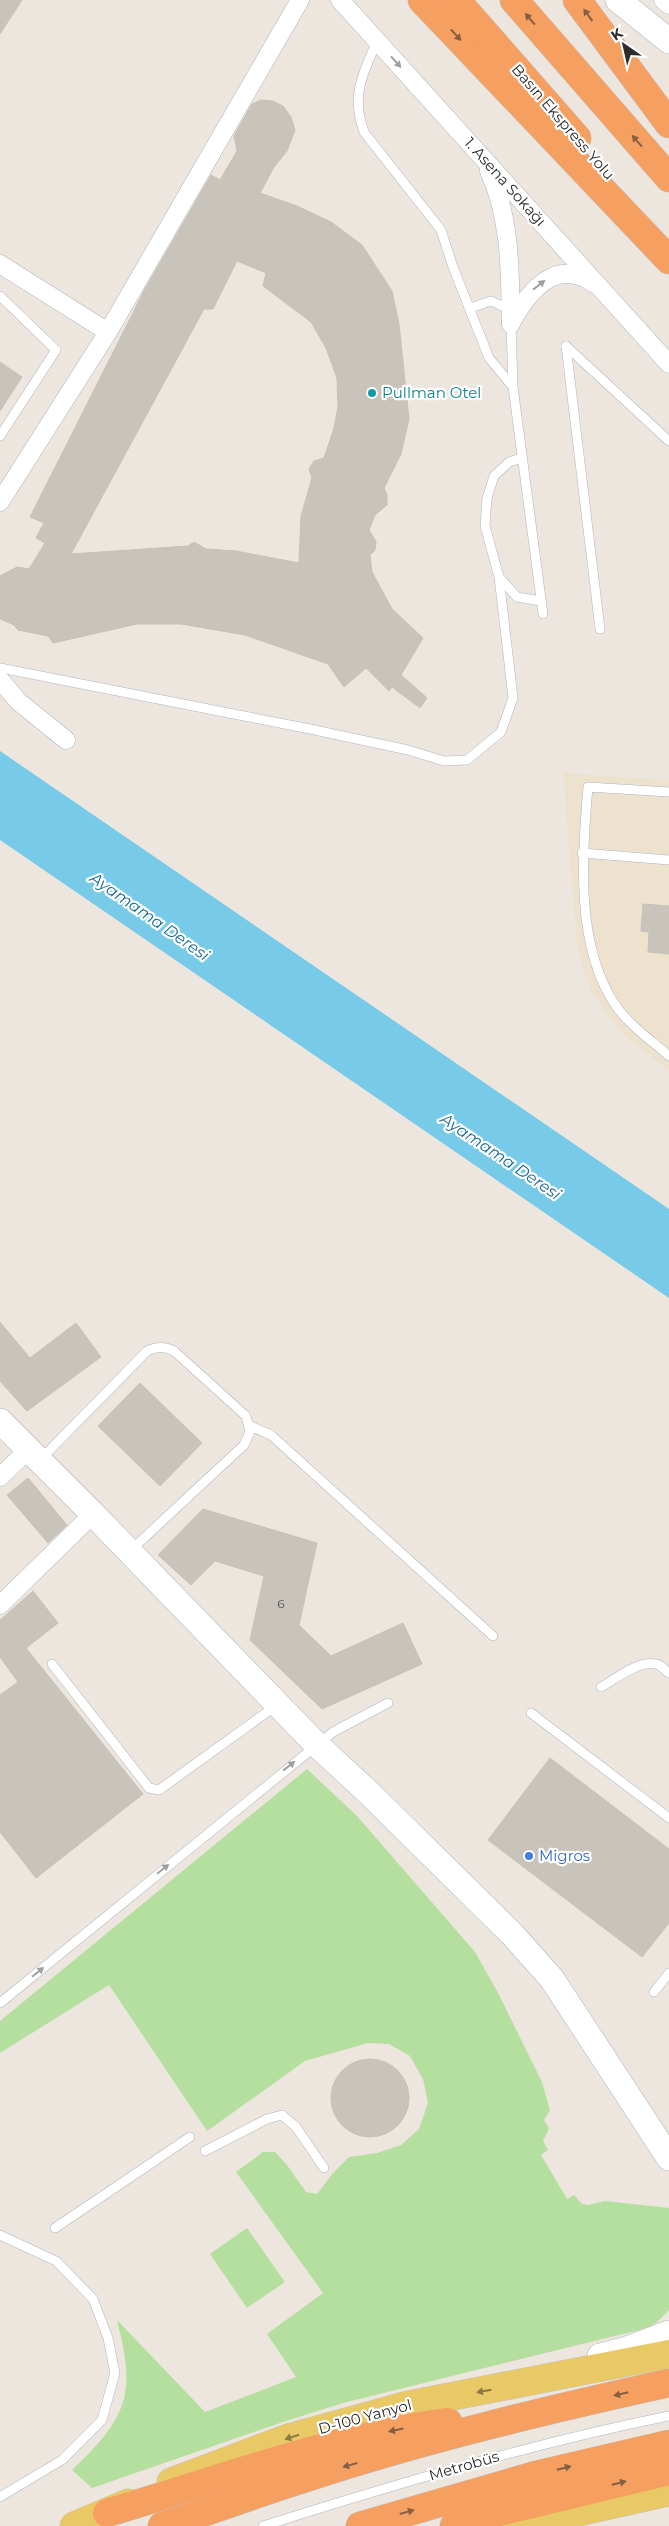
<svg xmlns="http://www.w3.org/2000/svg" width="669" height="2526" viewBox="0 0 669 2526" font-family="Montserrat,sans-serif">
	<rect width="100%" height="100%" fill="#ece6de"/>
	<path fill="#ece2ce" d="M563 773 669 780V1071L627 1037 607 1015 592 992 583 968 577 943Z"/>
	<g fill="#b5df9e">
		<path d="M307 1769 357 1816 475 1952 498 1993 542 2082 550 2110 544 2120 549 2129 543 2141 548 2150 541 2155 567 2199 574 2195 582 2204 588 2205 605 2201 669 2208V2310L657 2322 647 2328 343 2403 283 2422 92 2488 72 2470C95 2448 124 2420 126 2386 128 2364 122 2341 117 2320L205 2412 296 2377 267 2334 323 2293 236 2172 263 2152H275L287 2165 306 2192 317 2194 333 2173 349 2157 377 2153 401 2145 419 2129 428 2103 423 2079 410 2056 389 2044 368 2043 305 2061 207 2131 109 1985 0 2053V2021Z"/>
		<path d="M247 2228 285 2282 247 2308 210 2254Z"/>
	</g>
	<path fill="#77cbe8" d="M0 751 669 1209V1298L0 840Z"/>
	<g fill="#c8c4bc" stroke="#c7c2b8" fill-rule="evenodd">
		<path d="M0 0H22L0 34Z"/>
		<path d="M261 100 273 101 283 106 291 117 295 130 287 151 274 167 260 193 297 206 331 222 362 245 392 291 399 324 409 419 401 454 384 488 387 495V505L375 515 369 530 376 542 375 550 370 555 372 572 392 609 423 638 401 675 427 698 420 708 392 687 389 691 366 668 344 687 328 664 245 635 181 624H137L53 643 48 636 18 630 14 625 0 619V576L17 567 29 569 45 543 36 538 44 523 30 517 145 289 211 175 220 180 237 151 234 136 252 104ZM237 261 266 273 263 286 311 322 326 348 337 378 338 407 334 428 324 458 314 461 309 469 312 478 301 516 299 563 236 551 206 549 194 542 188 546 71 554 204 309H213Z"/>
		<path d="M0 362 22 377 0 411Z"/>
		<path d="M643 904 669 906V954L648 952 649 932 641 931Z"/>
		<path d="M0 1322 30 1358 76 1323 101 1357 27 1411 0 1381Z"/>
		<path d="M140 1383 202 1443 160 1486 98 1426Z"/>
		<path d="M28 1478 67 1525 48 1543 7 1495Z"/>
		<path d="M203 1509 317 1543 299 1625 331 1656 403 1623 422 1664 322 1709 250 1640 264 1576 215 1561 191 1585 158 1555Z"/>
		<path d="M33 1591 58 1623 26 1648 143 1794 36 1878 0 1832V1695L18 1682 0 1657V1620Z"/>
		<path d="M550 1758 669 1849V1923L642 1957 488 1840Z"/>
		<circle cx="370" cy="2098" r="39"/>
	</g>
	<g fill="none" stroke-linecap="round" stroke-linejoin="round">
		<g stroke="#b1b4be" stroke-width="10">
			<g id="lane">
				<path d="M377 41C362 75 351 96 364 132L441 230 453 267 489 358 513 387"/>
				<path d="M0 296 56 350 0 436"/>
				<path d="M470 308 491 301 511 310"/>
				<path d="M511 324 513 387 543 614"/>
				<path d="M566 346 600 629"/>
				<path d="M566 346 669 441"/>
				<path d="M522 458 509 462 494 476 487 498 485 526 499 577 517 597 541 601"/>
				<path d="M0 668 310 729 408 750 444 761 467 760 501 732 513 698 499 577"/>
				<path d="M669 792 588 787C582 855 575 947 616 1006 630 1026 651 1040 669 1056"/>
				<path d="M582 853 669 860"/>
				<path d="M250 1426 271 1435 493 1636"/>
				<path d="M40 1460 147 1351C157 1346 165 1346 174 1351L246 1416 250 1432 244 1445 131 1550"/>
				<path d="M52 1664 149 1788 159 1790 277 1705"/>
				<path d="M601 1687C616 1679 638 1660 656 1664 661 1665 665 1670 669 1673"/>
				<path d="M531 1713 669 1818"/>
				<path d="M654 1992 669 1973"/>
				<path d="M0 2003 333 1732 388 1703"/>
				<path d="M205 2151 267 2119 282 2115 296 2127 324 2168"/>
				<path d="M55 2228 190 2137"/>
				<path d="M0 2235 56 2261 93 2299 108 2338 115 2373 102 2420 62 2460 0 2497"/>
				<path d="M263 2526C396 2484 531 2444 669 2416"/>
			</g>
		</g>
		<g stroke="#b1b4be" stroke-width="19">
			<g id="street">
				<path d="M340 0 669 364"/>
				<path d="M663 0 669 5"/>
				<path d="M489 171C511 219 510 272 511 324"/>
				<path d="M0 264 108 332 0 502"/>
				<path d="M511 323C528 292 555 257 593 283"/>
				<path d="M108 332 300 0"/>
				<path d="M0 680 19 702 66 740"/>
				<path d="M0 1477 29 1449"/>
				<path d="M0 1605 93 1514"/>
			</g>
		</g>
		<g stroke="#b1b4be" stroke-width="26">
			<g id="secondary">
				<path d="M618 0 669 41"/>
				<path d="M0 1421 93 1514 317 1745 369 1793 512 1934 552 1979 669 2158"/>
				<path d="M600 2356 627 2349 669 2333"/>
			</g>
		</g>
		<g stroke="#c4c4c4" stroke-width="29">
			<g id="primary">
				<path d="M171 2482 288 2438 408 2405 669 2354"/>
				<path d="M74 2526 128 2503"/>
				<path d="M515 2526 669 2492"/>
			</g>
		</g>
		<g stroke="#c4c4c4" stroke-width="29">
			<g id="highway">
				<path d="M422 0 669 260"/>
				<path d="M456 0 577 138"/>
				<path d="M514 0 669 178"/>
				<path d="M577 0 669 124"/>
				<path d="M107 2513C219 2480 331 2437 448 2422"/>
				<path d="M162 2526C211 2511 258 2493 306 2478 425 2439 547 2410 669 2383"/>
				<path d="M360 2526 536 2475 669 2444"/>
				<path d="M454 2526 487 2515 669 2471"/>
			</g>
		</g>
		<use href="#lane" stroke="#fff" stroke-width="9"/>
		<use href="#street" stroke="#fff" stroke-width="18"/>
		<use href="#secondary" stroke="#fff" stroke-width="25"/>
		<use href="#primary" stroke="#e9c966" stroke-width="28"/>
		<use href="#highway" stroke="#f59f60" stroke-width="28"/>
	</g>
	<defs><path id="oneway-solid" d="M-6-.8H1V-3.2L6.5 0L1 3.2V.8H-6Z" transform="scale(1.25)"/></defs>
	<g fill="#865f43">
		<use href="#oneway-solid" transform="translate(588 15) rotate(-126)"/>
		<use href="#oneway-solid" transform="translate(530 19) rotate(-131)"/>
		<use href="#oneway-solid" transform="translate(456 35) rotate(47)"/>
		<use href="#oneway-solid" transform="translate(637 141) rotate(-131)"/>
		<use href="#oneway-solid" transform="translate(621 2394) rotate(167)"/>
		<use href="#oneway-solid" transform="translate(396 2430) rotate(168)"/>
		<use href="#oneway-solid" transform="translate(350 2465) rotate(164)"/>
		<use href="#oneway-solid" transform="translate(564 2468) rotate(-14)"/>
		<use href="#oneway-solid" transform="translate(619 2483) rotate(-14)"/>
		<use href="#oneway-solid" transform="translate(407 2512) rotate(-16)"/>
	</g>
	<g fill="#a0a0a0">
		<use href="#oneway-solid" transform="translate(396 62) rotate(48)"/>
		<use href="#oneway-solid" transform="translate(539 285) rotate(-38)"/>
		<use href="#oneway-solid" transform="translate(289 1766) rotate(-38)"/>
		<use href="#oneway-solid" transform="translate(163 1869) rotate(-39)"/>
		<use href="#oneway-solid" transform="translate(38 1972) rotate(-39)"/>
	</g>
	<g fill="#8a7a48">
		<use href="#oneway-solid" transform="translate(484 2391) rotate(170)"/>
		<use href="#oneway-solid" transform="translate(292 2437) rotate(162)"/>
	</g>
	<circle fill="#0f9aa8" stroke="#fff" stroke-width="2" cx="372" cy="393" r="5"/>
	<circle fill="#3f7fe0" stroke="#fff" stroke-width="2" cx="529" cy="1856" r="5"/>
	<g text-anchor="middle" stroke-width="4.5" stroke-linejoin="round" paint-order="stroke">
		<g font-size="12" fill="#52514f">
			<text x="281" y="1608">6</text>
		</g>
		<g font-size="15" fill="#2b2b2b" stroke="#fff">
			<text transform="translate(563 122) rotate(49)" y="5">Basın Ekspress Yolu</text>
			<text transform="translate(505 182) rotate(48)" y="5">1. Asena Sokağı</text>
			<text transform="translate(365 2417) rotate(-15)" y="5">D-100 Yanyol</text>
			<text transform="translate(464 2466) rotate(-16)" y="5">Metrobüs</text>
		</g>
		<g font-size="15" fill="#0d838f" stroke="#fff" text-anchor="start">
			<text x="382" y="398">Pullman Otel</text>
		</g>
		<g font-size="15" fill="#366cbe" stroke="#fff" text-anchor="start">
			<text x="539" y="1861">Migros</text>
		</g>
		<g font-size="16" font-style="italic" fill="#156a95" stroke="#fff">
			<text transform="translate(150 916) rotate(35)" y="6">Ayamama Deresi</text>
			<text transform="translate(501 1156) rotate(34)" y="6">Ayamama Deresi</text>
		</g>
	</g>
	<g transform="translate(624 45) rotate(326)" stroke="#ffffff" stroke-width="4" paint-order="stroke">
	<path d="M0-4L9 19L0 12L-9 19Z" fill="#2b2b2b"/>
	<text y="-8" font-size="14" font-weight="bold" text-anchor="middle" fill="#2b2b2b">K</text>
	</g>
</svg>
